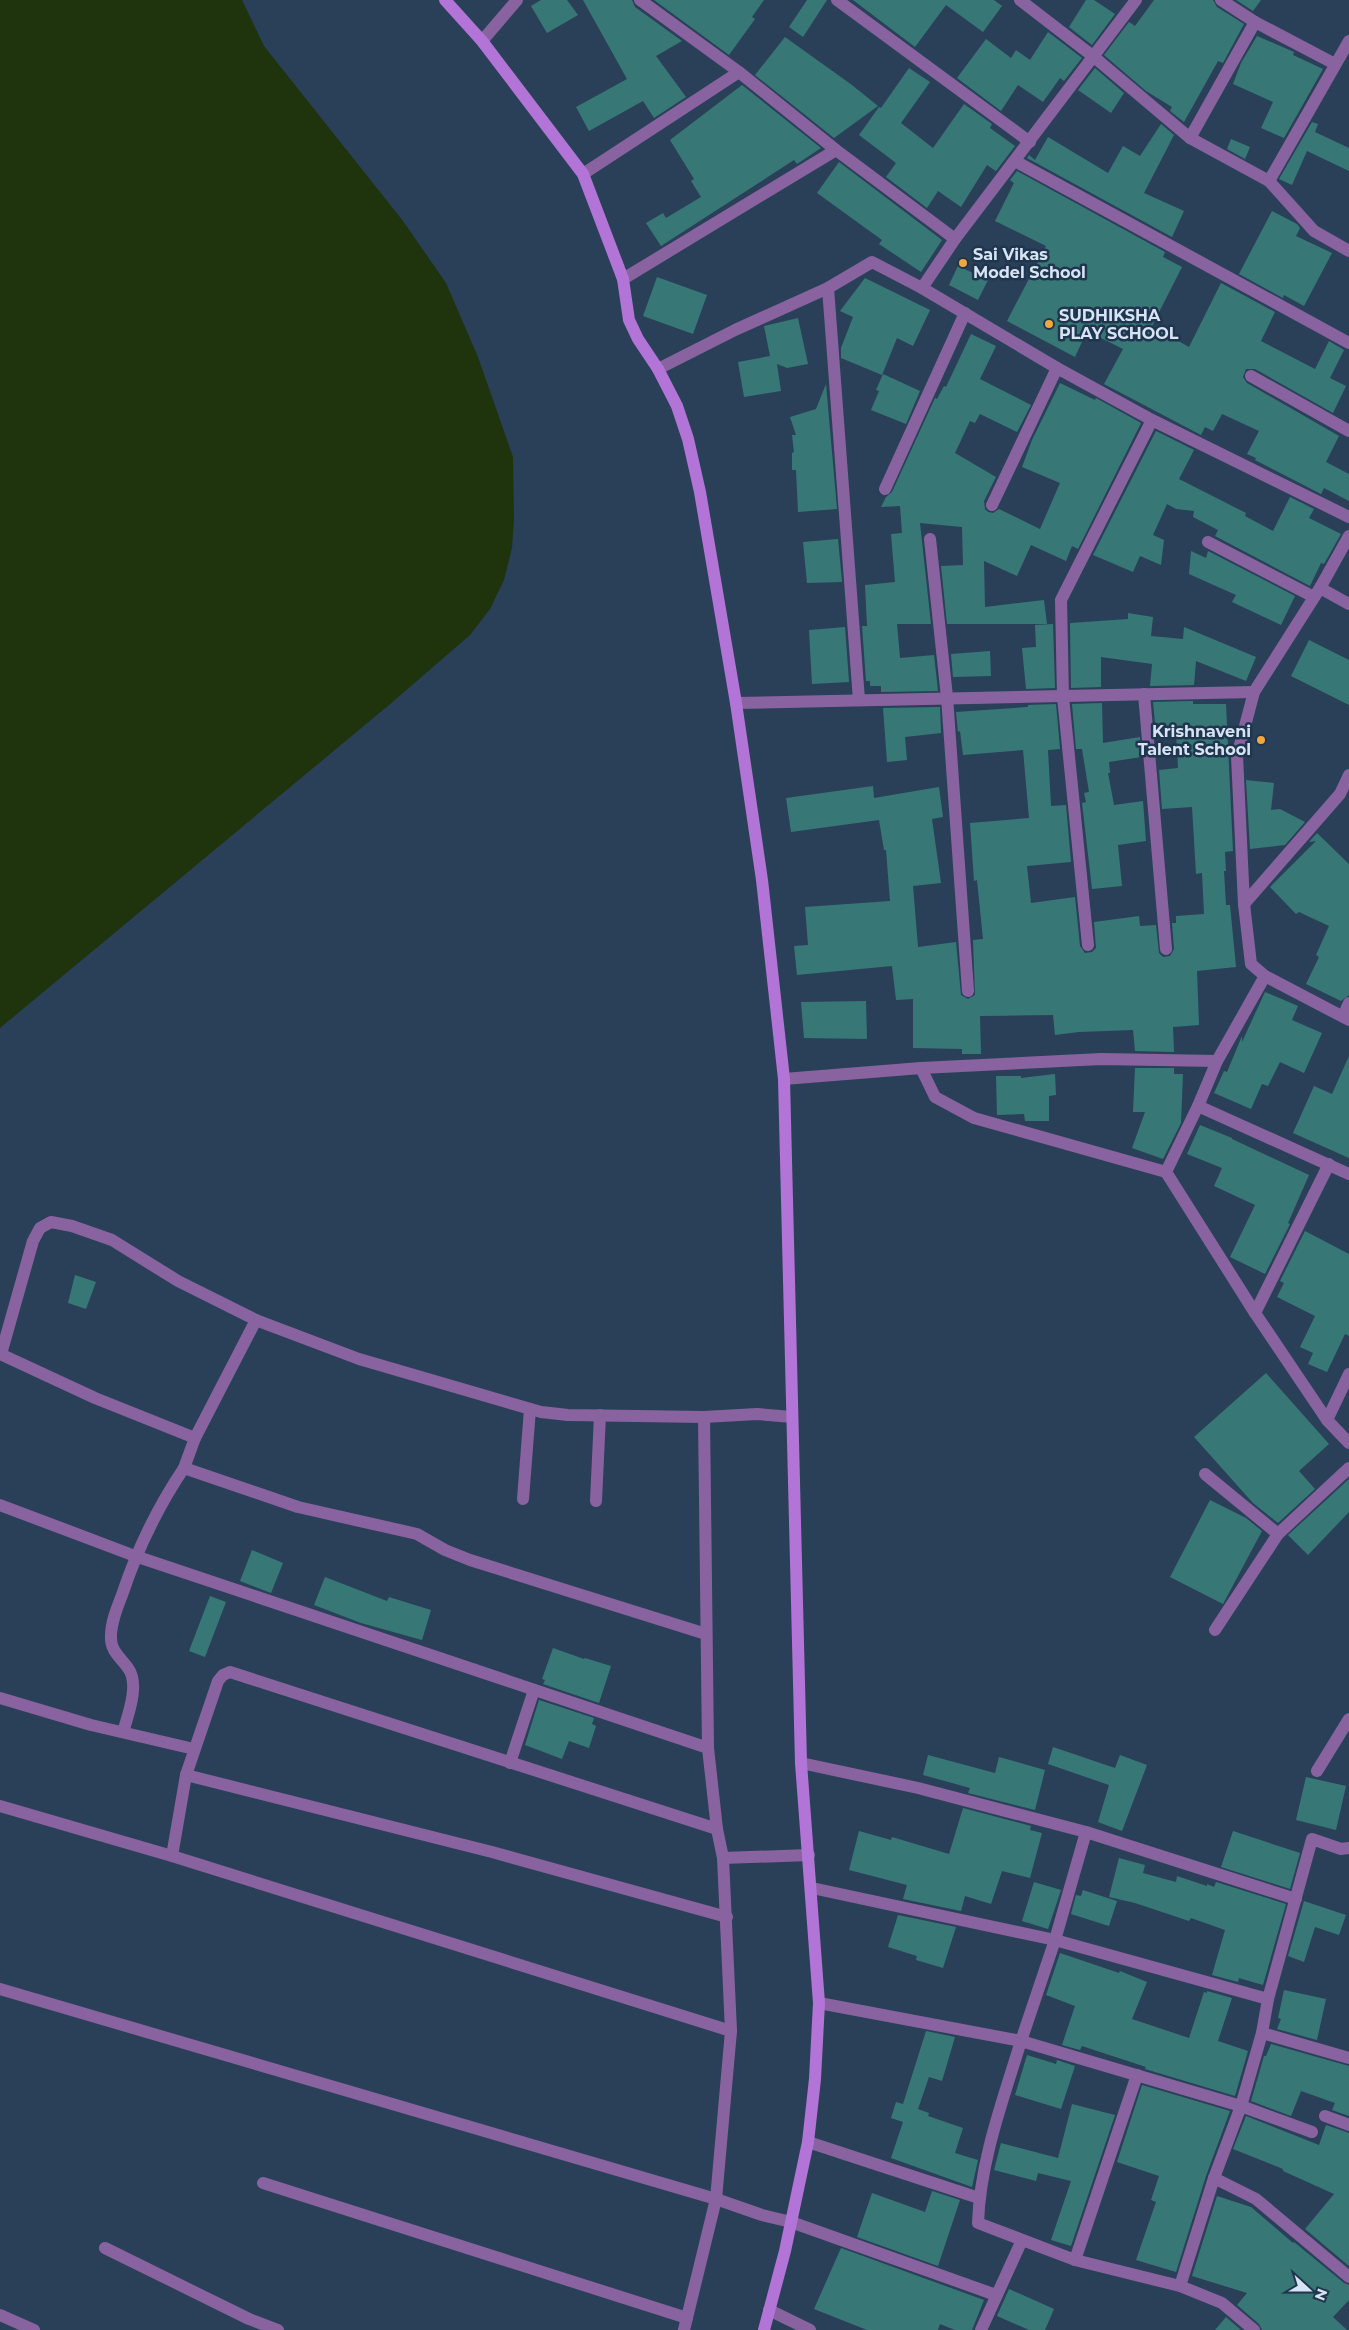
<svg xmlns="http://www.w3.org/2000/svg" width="1349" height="2330" viewBox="0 0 1349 2330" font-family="Montserrat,sans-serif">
	<rect width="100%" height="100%" fill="#2a4059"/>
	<path fill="#1f330c" d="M0 0H242L264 46 403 221 446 283 478 357 513 457 514 519 512 548 504 580 490 609 470 635 389 705 0 1028Z"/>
	<g fill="#377876">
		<path d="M541 0H567L578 15 547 33 531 6Z"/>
		<path d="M583 0H632L635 7 682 41 656 56 686 97 654 118 643 101 589 131 576 107 627 79Z"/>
		<path d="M654 0H764L752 17 755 19 729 55Z"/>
		<path d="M807 0H827L803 37 789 27Z"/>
		<path d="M853 0H994L1002 6 983 32 946 5 915 47Z"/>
		<path d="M1086 0H1094L1115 14 1092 45 1069 27Z"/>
		<path d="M1154 0H1213L1217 7 1244 24 1223 63 1218 61 1184 122 1170 111 1172 107 1146 91 1104 55 1129 22 1135 26Z"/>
		<path d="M1236 0H1261L1253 11Z"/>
		<path d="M1048 32 1082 58 1064 81 1060 78 1043 102 1018 85 1001 111 957 78 986 39 1011 58 1016 50 1030 60Z"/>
		<path d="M1257 36 1294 52 1293 55 1323 69 1284 138 1261 128 1273 102 1233 84 1241 63Z"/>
		<path d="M785 37 852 85 878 106 834 138 755 75Z"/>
		<path d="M909 68 930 82 901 123 933 148 964 104 992 124 990 128 1015 146 996 171 987 165 961 207 938 191 927 208 886 177 896 163 859 135 879 107 881 108Z"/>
		<path d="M1095 68 1124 93 1111 113 1078 90Z"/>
		<path d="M742 85 821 148 797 164 794 160 661 246 646 223 663 213 666 218 701 197 691 181 694 179 670 140Z"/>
		<path d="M1312 122 1318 124 1315 132 1349 148V171L1307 151 1292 185 1279 179Z"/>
		<path d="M1161 124 1174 135 1144 193 1184 211 1172 237 1027 158 1029 155 1035 160 1048 137 1108 173 1123 146 1140 156Z"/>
		<path d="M1231 139 1250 147 1245 159 1227 149Z"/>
		<path d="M839 162 942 240 921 272 879 244 882 240 817 193Z"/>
		<path d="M1017 171 1165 252 1163 257 1182 267 1152 326 1189 347 1221 283 1275 312 1261 341 1315 369 1329 341 1344 350 1330 378 1346 386 1333 413 1255 369H1246L1243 377 1247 383 1339 436 1326 462 1349 474V501L1324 488 1321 494 1255 460 1256 458 1247 454 1259 431 1222 414 1213 431 1205 427 1201 435 1104 384 1123 349 1087 331 1075 357 1007 321 1046 246 995 221 1014 183 1010 180Z"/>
		<path d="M1272 211 1297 224 1300 228 1296 236 1332 253 1304 306 1284 295 1283 298 1239 274Z"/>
		<path d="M958 266 988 280 978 300 949 285Z"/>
		<path d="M657 277 707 295 693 334 643 316Z"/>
		<path d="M865 278 930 310 913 346 897 338 882 375 841 358V348L853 317 840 311Z"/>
		<path d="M798 318 808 364 787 368 777 364 781 391 744 397 738 362 770 356 764 326Z"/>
		<path d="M971 334 996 346 980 379 1031 405 1017 432 980 414 975 423 970 421 955 453 996 477 984 501 985 509 988 512 993 513 999 509 1040 529 1060 483 1022 467 1032 440 1060 383 1095 400 1096 398 1141 423 1078 549 1072 546 1066 561 1031 545 1017 576 984 561 985 607 1044 600 1047 624H947L941 566 963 565 962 527 920 523 931 624H897L900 658 934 655 938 691 881 692V686H870V681H866L862 626H867L865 585 895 582 891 534 902 533 900 506 881 507 886 497 892 492 935 398 937 399 944 386 946 387Z"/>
		<path d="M883 374 920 391 906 424 871 410 879 391 876 390Z"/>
		<path d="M826 384 837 509 798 512 796 470H792V453L794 452 792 435H796L790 417 816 409Z"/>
		<path d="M1156 431 1194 450 1179 479 1246 513 1245 516 1273 531 1290 497 1314 509 1309 518 1341 534 1324 564 1321 563 1310 586 1215 536 1218 530 1193 517 1194 511 1176 509 1167 504 1153 535 1164 540 1161 565 1140 556 1133 572 1093 555Z"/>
		<path d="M838 539 842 582 807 583 803 542Z"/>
		<path d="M1191 551 1206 558 1208 551 1295 596 1281 625 1232 602 1236 595 1189 574Z"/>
		<path d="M1128 613 1153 617 1151 636 1183 639 1184 627 1256 657 1246 681 1196 661 1194 685 1150 686 1152 664 1101 657V687L1071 688 1070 623 1128 619Z"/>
		<path d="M1053 624 1055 688 1026 689 1022 648 1036 647 1035 625Z"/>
		<path d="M845 627 849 682 812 684 809 630Z"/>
		<path d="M1309 640 1349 660V705L1291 676Z"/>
		<path d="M990 651 991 676 953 677 951 654Z"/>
		<path d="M1193 701V704H1226L1233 851 1225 852 1226 871H1224L1226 905H1230L1236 967 1197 971 1199 1025 1173 1027 1174 1052 1135 1051 1133 1030 1079 1032 1055 1035 1053 1015 980 1016 981 1054H962V1049L913 1048V999L896 1000 892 966 797 975 794 946 808 945 805 907 890 901 886 850H884L879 820 791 832 786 798 873 786 874 798 939 787 943 817 932 819 941 883 913 886 918 947 956 942 961 995 968 999 975 995 973 940 983 939 977 880 974 881 970 823 1029 818 1023 750 963 755 960 731 958 732 956 712 1028 707V705L1056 704 1060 749 1048 750 1051 806 1066 805 1071 862 1027 866 1031 903 1075 897 1080 946 1085 953 1092 952 1096 948 1094 922 1139 916 1140 926 1156 925 1159 953 1163 957 1170 956 1174 949 1172 923H1176V916L1204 914 1202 873 1196 874 1192 807 1162 809 1159 770 1178 768 1176 731 1156 733 1153 702Z"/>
		<path d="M1102 703 1103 743 1140 737 1141 757 1109 762 1110 773H1108L1114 805 1143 801 1146 841 1118 845 1122 886 1092 889 1082 803 1086 802 1084 793 1089 792 1082 749H1076L1072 704Z"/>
		<path d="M940 707 941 733 905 737 907 760 887 762 883 708Z"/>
		<path d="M1246 780 1274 783 1271 810 1280 809 1305 822 1285 845 1250 849Z"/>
		<path d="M1317 833 1349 864V995L1341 1001 1306 984 1319 957 1316 955 1329 926 1299 912 1296 914 1270 887 1316 841 1309 842Z"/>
		<path d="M1265 992 1298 1006 1292 1020 1322 1033 1304 1073 1280 1062 1268 1086 1262 1084 1251 1109 1214 1093 1224 1071 1227 1072 1242 1036V1042Z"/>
		<path d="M866 1001 867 1039 804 1038 801 1002Z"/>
		<path d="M1349 1056V1158L1293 1133 1314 1086 1332 1094Z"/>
		<path d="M1135 1068H1174V1074H1183L1181 1123 1163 1159 1132 1148 1145 1112H1133Z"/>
		<path d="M1055 1074 1056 1095 1049 1096V1121H1025L1024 1114 997 1115 996 1076H1021V1078Z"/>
		<path d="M1200 1125 1232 1138V1139L1309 1175 1288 1223 1290 1224 1265 1274 1230 1257 1255 1205 1214 1186 1222 1168 1187 1154Z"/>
		<path d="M1305 1231 1349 1254V1336L1345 1334 1327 1372 1308 1364 1313 1353 1300 1347 1315 1316 1277 1297 1284 1283 1280 1281Z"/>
		<path d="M75 1275 96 1282 86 1309 68 1303Z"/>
		<path d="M1266 1373 1329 1444 1299 1471 1315 1489 1278 1523 1253 1503 1194 1437Z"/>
		<path d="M1349 1479V1512L1308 1555 1288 1535Z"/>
		<path d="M1210 1500 1246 1518 1262 1531 1223 1604 1170 1577Z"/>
		<path d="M252 1550 283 1563 271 1593 240 1581Z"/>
		<path d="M325 1577 387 1601 389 1597 431 1610 422 1640 361 1623 314 1605Z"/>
		<path d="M210 1596 226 1602 205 1657 189 1651Z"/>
		<path d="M553 1648 584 1659 585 1658 611 1666 599 1703 543 1684 545 1680 542 1679Z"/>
		<path d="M539 1700 594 1718 592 1724 596 1726 589 1748 569 1741 562 1759 525 1745Z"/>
		<path d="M1053 1747 1115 1768 1120 1755 1147 1765 1122 1831 1098 1822 1109 1785 1048 1764Z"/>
		<path d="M928 1755 995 1773 999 1757 1045 1770 1035 1810 968 1793 970 1788 923 1775Z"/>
		<path d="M1306 1777 1346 1786 1336 1830 1296 1820Z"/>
		<path d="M963 1808 1031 1826 1030 1830 1042 1833 1030 1878 1002 1871 991 1904 965 1896 961 1911 903 1899 907 1885 849 1870 859 1831 891 1840 892 1837 949 1854Z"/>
		<path d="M1233 1831 1300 1853 1290 1889 1221 1867Z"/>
		<path d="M1119 1858 1145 1865 1143 1873 1176 1882 1177 1876 1207 1886V1884L1214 1887 1216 1882 1286 1904 1263 1985 1239 1978 1238 1982 1212 1975 1225 1930 1191 1918 1189 1921 1135 1903 1109 1897Z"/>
		<path d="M1034 1882 1061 1890 1048 1929 1022 1921Z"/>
		<path d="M1083 1890 1117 1901 1109 1926 1071 1914 1076 1895 1081 1896Z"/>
		<path d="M1304 1901 1346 1915 1339 1935 1315 1927 1304 1962 1288 1956Z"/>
		<path d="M898 1915 956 1927 943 1968 916 1960 917 1956 888 1947Z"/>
		<path d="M1060 1953 1119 1973 1120 1971 1147 1982 1132 2019 1189 2038 1204 1992 1207 1993V1991L1232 1998 1218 2041 1248 2051 1235 2096 1145 2069 1146 2067 1091 2049 1082 2046 1080 2050 1062 2045 1075 2006 1046 1995Z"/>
		<path d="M1284 1990 1326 1999 1317 2040 1277 2029 1281 2019 1278 2018Z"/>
		<path d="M926 2031 955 2037 942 2081 929 2077 918 2109 929 2113 928 2116 963 2128 955 2153 978 2160 972 2187 891 2158 903 2122 891 2118 896 2102 903 2104Z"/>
		<path d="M1271 2044 1349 2066V2116L1332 2110 1335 2103 1301 2091 1291 2116 1251 2101 1264 2056H1266Z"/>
		<path d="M1027 2055 1056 2064 1057 2060 1075 2066 1061 2109 1015 2095Z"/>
		<path d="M1142 2085 1230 2111 1206 2176 1176 2272 1136 2260 1156 2202 1151 2200 1159 2176 1117 2162Z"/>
		<path d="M1072 2104 1115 2115 1071 2246 1051 2240 1071 2181 1038 2173 1036 2181 994 2170 1001 2143 1058 2158Z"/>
		<path d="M1246 2116 1319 2145 1326 2125 1349 2133V2266L1305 2229 1334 2194 1283 2171V2169L1233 2149Z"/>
		<path d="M932 2191 960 2200 938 2266 857 2237 872 2193 925 2212Z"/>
		<path d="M1217 2196 1251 2207 1293 2243 1294 2242 1344 2283 1349 2285V2300L1333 2317 1347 2330H1262L1259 2324 1237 2305 1247 2293 1192 2276Z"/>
		<path d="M841 2248 984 2300 972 2330H955L940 2324 938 2330H867L814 2309Z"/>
		<path d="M1009 2289 1054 2309 1045 2330H1029L997 2316Z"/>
		<path d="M1226 2317 1241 2330H1215Z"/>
	</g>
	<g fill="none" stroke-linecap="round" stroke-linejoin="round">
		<g stroke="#8963a0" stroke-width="12">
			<path d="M640 0 739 72 836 150 955 239"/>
			<path d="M837 0 1030 142"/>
			<path d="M1020 0 1094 57 1190 138 1269 181 1314 231 1349 251"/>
			<path d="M1136 0 955 239 922 288 1057 368 1152 420 1349 517"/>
			<path d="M1221 0 1255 22 1335 64"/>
			<path d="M482 41 517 0"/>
			<path d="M1190 138 1255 22"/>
			<path d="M1015 161 1349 343"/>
			<path d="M583 174 739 72"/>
			<path d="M1269 181 1349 41"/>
			<path d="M623 279 836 150"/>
			<path d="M658 369 735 330 828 288"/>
			<path d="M1251 376 1349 431"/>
			<path d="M885 489 965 313"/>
			<path d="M992 505 1057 368"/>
			<path d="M1349 536 1320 588 1254 692 1237 756 1244 904 1251 964 1265 976 1217 1061 1198 1106 1166 1172 1255 1313 1327 1420 1349 1443"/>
			<path d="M930 539 947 697 968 991"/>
			<path d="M1208 542 1314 597"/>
			<path d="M1320 588 1349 604"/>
			<path d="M1144 694 1166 949"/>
			<path d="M859 700 828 288 872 262 922 288"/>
			<path d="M736 703 1254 692"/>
			<path d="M1244 904 1340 794 1349 775"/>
			<path d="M1088 945 1063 697 1061 600 1152 420"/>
			<path d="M1265 976 1349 1020"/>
			<path d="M1343 1016 1349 1003"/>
			<path d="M921 1068 935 1097 974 1118 1166 1172"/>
			<path d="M784 1079 921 1068 1101 1059 1217 1061"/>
			<path d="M1198 1106 1349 1174"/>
			<path d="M1255 1313 1329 1164"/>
			<path d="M0 1354 95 1398 195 1438 256 1320 359 1359 541 1412 568 1415 704 1417 757 1414 792 1417"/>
			<path d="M1 1354 33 1241 40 1228 51 1222 72 1226 112 1240 178 1281 256 1320"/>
			<path d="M704 1417 708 1748"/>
			<path d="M1327 1420 1349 1374"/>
			<path d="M195 1438 184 1468 298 1507 417 1534 445 1550 470 1560 706 1634"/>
			<path d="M1205 1474 1278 1534"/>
			<path d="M523 1499 530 1409"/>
			<path d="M596 1501 600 1415"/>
			<path d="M0 1505 135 1556 708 1748 717 1829 230 1672 223 1675 218 1681 186 1775 172 1856 0 1806"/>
			<path d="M1215 1630 1278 1534 1349 1468"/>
			<path d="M0 1698 91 1725 194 1749"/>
			<path d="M123 1732C128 1715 140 1684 128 1668 121 1658 110 1651 111 1636 111 1622 117 1608 122 1595 137 1550 157 1508 184 1468"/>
			<path d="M510 1763 534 1690"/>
			<path d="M801 1763 918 1788 1086 1832 1055 1940 1021 2041 819 2003"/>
			<path d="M1317 1771 1349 1719"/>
			<path d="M186 1775 492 1852 727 1917"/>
			<path d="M717 1829 723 1858 809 1855"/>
			<path d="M1086 1832 1296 1899"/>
			<path d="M172 1856 731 2031"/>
			<path d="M812 1888 1055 1940 1268 1999"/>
			<path d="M0 1989 716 2199 762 2215 791 2222 996 2295"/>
			<path d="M1262 2033 1349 2058"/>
			<path d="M1325 2116 1349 2125"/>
			<path d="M808 2142 979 2198"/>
			<path d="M1214 2178 1256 2199 1349 2277"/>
			<path d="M263 2183 687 2318"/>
			<path d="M105 2248 249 2319 278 2330"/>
			<path d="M1075 2260 1137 2075"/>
			<path d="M1180 2286 1075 2260 978 2223C980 2161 1003 2100 1021 2041L1241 2106 1312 2132"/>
			<path d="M769 2310 810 2330"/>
			<path d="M0 2315 34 2330"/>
			<path d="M684 2330 716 2199 731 2031 723 1858"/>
			<path d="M981 2330 1022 2240"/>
			<path d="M1254 2330 1222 2303 1180 2286 1214 2178 1241 2106 1262 2033 1268 1999 1312 1839 1341 1849 1349 1848"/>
		</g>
		<path stroke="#b274d6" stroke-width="12" d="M445 0 482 41 583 174 623 279 629 320 638 339 658 369 677 406 688 439 700 492 736 703 762 880 784 1079 801 1763 819 2003 815 2079 808 2142 785 2251 764 2330"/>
	</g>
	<g fill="#efa73e" stroke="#20364e" stroke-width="2">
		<circle cx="963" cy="263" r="5"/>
		<circle cx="1049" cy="324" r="5"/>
		<circle cx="1261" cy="740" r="5"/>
	</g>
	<g text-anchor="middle" stroke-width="5" stroke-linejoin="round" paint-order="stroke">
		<g font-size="16" font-weight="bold" fill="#d7e4f4" stroke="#20364e" text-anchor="start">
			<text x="973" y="260">Sai Vikas<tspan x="973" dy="18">Model School</tspan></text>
			<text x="1059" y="321">SUDHIKSHA<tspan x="1059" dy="18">PLAY SCHOOL</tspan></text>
			<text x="1251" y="737" text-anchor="end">Krishnaveni<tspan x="1251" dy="18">Talent School</tspan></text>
		</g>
	</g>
	<g transform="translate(1309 2290) rotate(111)" stroke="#20364e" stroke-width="4" paint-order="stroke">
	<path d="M0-4L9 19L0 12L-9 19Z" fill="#d7e4f4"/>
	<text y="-8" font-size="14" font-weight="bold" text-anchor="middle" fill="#d7e4f4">N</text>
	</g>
</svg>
